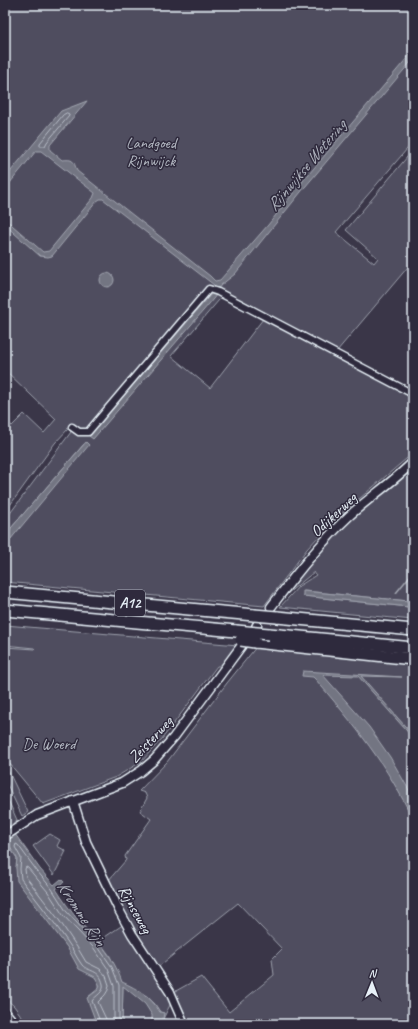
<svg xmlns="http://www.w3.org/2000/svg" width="418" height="1029" viewBox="0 0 418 1029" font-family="Caveat,sans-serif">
	<rect width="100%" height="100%" fill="#3a3648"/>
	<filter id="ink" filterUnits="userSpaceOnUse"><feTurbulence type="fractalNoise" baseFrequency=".025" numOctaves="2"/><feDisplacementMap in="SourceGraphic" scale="8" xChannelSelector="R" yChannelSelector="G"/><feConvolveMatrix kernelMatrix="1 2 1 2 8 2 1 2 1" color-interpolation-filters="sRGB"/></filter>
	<g filter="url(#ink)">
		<g fill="#504e5f" stroke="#9ca0ac" fill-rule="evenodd">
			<path d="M5 5H413V142L336 232 374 263 378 258 346 230 413 150V261L337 351 240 299 225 293 171 356 210 388 263 319 413 397V453L332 522 307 549 264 606 5 582V546L40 502 84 444 5 535V520L71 432 68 429 55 443 5 512V419L12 426 24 414 44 433 56 419 5 370Z"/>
			<path d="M413 465V620L280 607 299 586 316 575 314 572 287 594 276 607H274L331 537ZM304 591 409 601V607L303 596Z"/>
			<path d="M5 625 238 645 222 666H217L162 739 141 762 116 777 43 804 5 758V647L35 649 34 648 5 645Z"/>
			<path d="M257 646 413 662V1024H190L174 992 201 977 229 1012 274 975 272 959 282 949 238 903 158 967 128 920 108 881 126 860 125 856 151 819 140 811 147 798 145 793 139 791 167 762 227 683Z"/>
			<path d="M5 764 28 812 22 816 5 780Z"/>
			<path d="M5 793 17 820 10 826 5 820Z"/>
			<path d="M50 834 60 840 57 846 66 851 54 875 33 846Z"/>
			<path d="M8 845 17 858 16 868 52 926 70 951 78 966 95 977 99 983V988L88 997 96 1022 102 1024H59L54 1020 47 1024H27L14 1006 5 998V847Z"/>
			<path d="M124 924 157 975 156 977 157 979H158L164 987 171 1003 163 1019 164 1013 160 1012 155 1004 147 996 122 983 110 956 99 941Z"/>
			<path d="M123 985 128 989V990L129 987 164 1021 162 1022 161 1024H122Z"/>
		</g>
		<g fill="#737482" stroke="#a2a6b1">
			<path d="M413 51V59L409 64 305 187 235 274 221 285 218 289H215L214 285 103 199H100L97 201 52 256 48 257 40 256 5 225V219L43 252 49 251 93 198 95 193 41 151H36L5 189V178L61 111 87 101 50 145V150L62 160C74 159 73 160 77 171L210 276 215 281 220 280 268 225 303 181Z"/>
			<circle cx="107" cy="280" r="7"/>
			<path d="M212 293 217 294 209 304 93 439 89 436Z"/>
			<path d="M86 442 89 445 5 546V535Z"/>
			<path d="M303 591 409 601V607L303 596Z"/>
			<path d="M303 671 402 677 361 676 412 734 413 738 358 676 323 675 369 727 390 757 413 797V820C389 767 353 723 316 680L313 677 302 676Z"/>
			<path d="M5 820 40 869 54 885 61 879 64 882 56 889C63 900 70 910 78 920 98 942 112 953 122 982 138 989 151 997 160 1012L164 1013 163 1019 168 1021 170 1024 159 1021 158 1024H152V1015L145 1004 123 986 122 1024H102L96 1022 87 998 98 990 100 986 95 977 79 969 67 947 17 881 16 868 17 858 5 840Z"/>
		</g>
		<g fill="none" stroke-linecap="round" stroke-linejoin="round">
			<g stroke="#b9bfc9" stroke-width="1">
				<path d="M67 113 69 114V116L47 142 45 146H40V143L63 115Z"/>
				<path d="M101 1024 92 1001C96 995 105 992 103 984 100 969 88 972 82 965 76 957 73 949 67 941 53 920 36 900 21 879L20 869 21 858 15 847 16 844 18 845 37 871 52 889 66 911 96 944 112 967 119 985V1024"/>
				<path d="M106 1024V1019L98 1002 105 995 108 990 109 985 106 976 100 969 86 962 77 947 59 920 26 877 25 869 26 867 28 868 48 892 63 915 93 947 108 969 114 986V1024"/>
			</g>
			<path stroke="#a2a6b1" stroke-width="1.5" d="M396 593 413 572"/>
			<g stroke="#e8f1f8" stroke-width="9">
				<path id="street" d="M72 427 79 432H88L209 289 218 292 413 394"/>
			</g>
			<g stroke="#e8f1f8" stroke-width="11">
				<g id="secondary">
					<path d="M271 607C295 575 320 543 349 516 370 497 393 482 413 462"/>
					<path d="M256 627 257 625"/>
					<path d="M73 801 86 842 119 910 132 934 170 992 184 1024"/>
					<path d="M5 836 37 815 122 783 141 771 154 760 174 737 242 645"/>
					<path d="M5 1012 15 1024"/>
				</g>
			</g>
			<g stroke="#e8f1f8" stroke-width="14">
				<g id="highway">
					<path d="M5 592 254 615"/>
					<path d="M5 610 236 631"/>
					<path d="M277 617 413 630"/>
					<path d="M269 634 413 648"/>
					<path d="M255 642 413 659"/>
				</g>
			</g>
			<use href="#street" stroke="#2f2a3d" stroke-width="6"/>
			<use href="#secondary" stroke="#2f2a3d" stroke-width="8"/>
			<use href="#highway" stroke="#2f2a3d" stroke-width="11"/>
			<g stroke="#e8f1f8" stroke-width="14" stroke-linecap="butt">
				<g id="highway-bridge">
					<path d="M254 615 277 617"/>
					<path d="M236 631 269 634"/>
					<path d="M241 640 255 642"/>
				</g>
			</g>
			<use href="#highway-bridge" stroke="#2f2a3d" stroke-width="11"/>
		</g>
	</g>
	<g text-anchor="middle" stroke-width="3" stroke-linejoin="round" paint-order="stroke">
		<rect fill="#2f2a3d" stroke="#b0b5c0" stroke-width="1" x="115" y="590" width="30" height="26" rx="3"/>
		<g font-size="15" font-weight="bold" fill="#e8f1f8">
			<text x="130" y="608">A12</text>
		</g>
		<g font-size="16" fill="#b3b8c2" stroke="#2f2a3d">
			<text x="151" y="148">Landgoed<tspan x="151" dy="18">Rijnwijck</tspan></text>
			<text x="49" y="749">De Woerd</text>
		</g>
		<g font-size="16" fill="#e8f1f8" stroke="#2f2a3d">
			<text transform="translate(333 514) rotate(-43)" y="6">Odijkerweg</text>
			<text transform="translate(150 739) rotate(-47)" y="6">Zeisterweg</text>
			<text transform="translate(136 909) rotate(61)" y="6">Rijnseweg</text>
		</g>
		<g font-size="17" font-style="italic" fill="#aeb2bd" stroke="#2f2a3d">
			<text transform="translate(306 165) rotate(-50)" y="6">Rijnwijkse Wetering</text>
			<text transform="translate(82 913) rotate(56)" y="6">Kromme Rijn</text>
		</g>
	</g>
	<rect width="418" height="1029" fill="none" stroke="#2f2a3d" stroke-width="20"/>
	<rect x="10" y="10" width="398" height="1009" fill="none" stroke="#e8f1f8" stroke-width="1.5" filter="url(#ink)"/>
	<g transform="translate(372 983) rotate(1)" stroke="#2f2a3d" stroke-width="3" paint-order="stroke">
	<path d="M0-3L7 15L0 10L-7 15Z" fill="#e8f1f8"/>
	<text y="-6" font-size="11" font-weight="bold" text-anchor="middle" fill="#e8f1f8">N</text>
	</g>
</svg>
